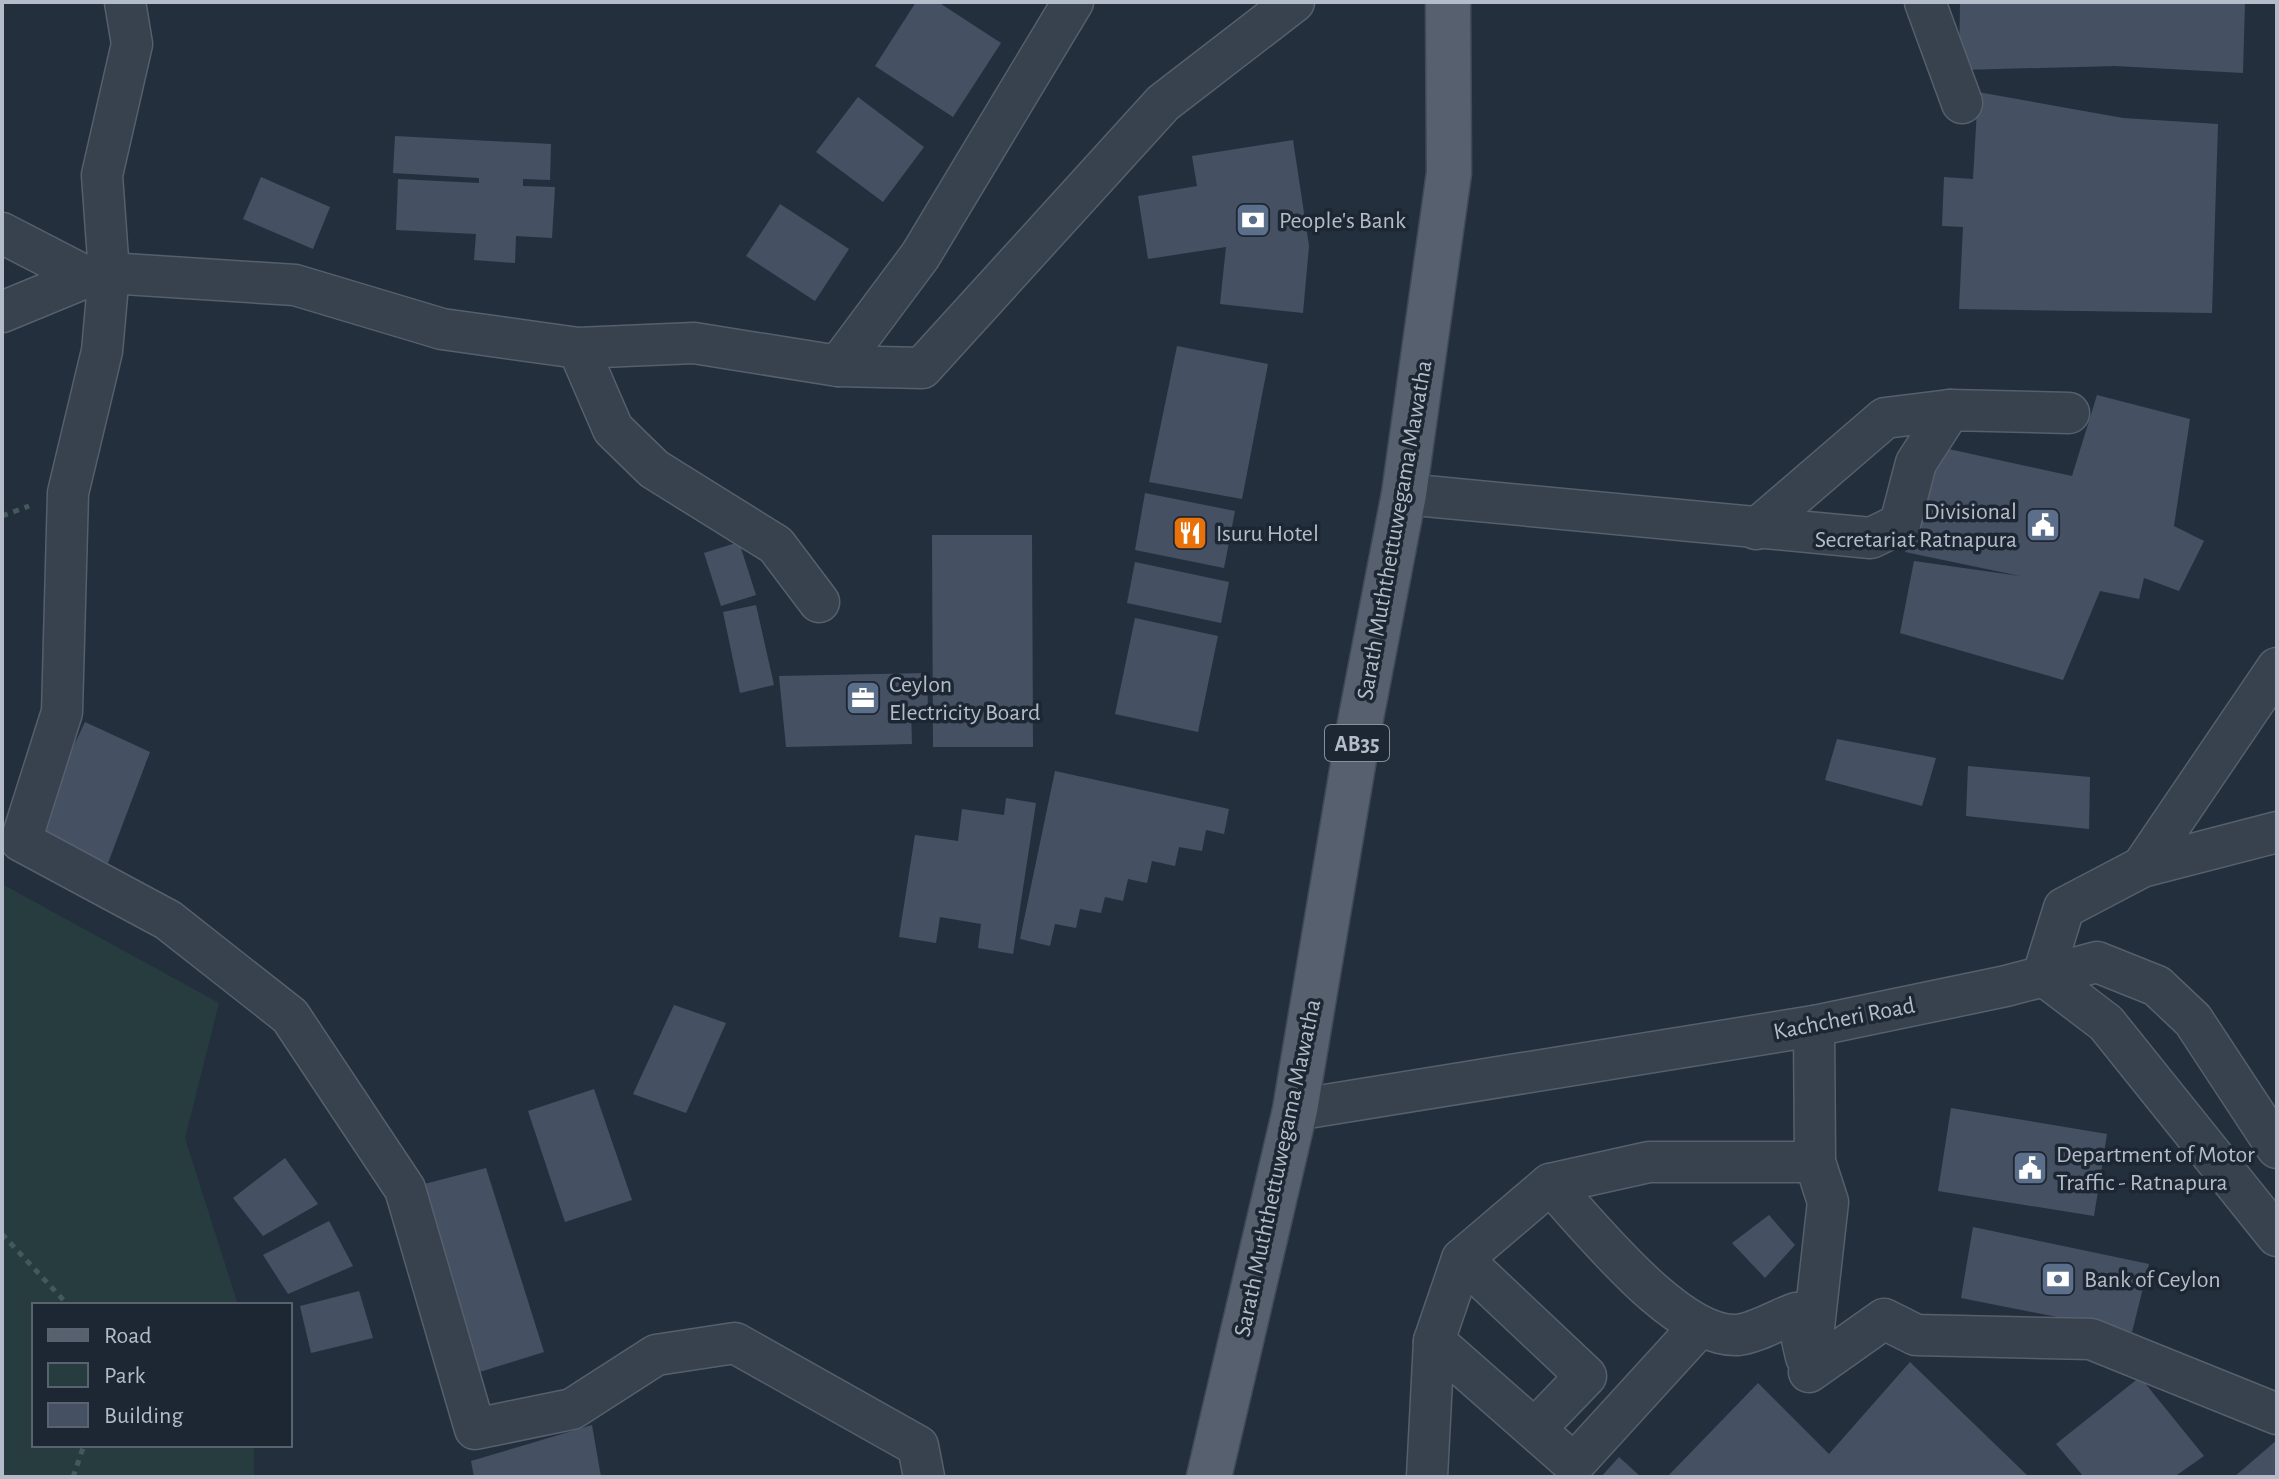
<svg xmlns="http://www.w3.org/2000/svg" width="2279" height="1479" viewBox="0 0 2279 1479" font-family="'Alegreya Sans',sans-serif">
	<rect width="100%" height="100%" fill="#242f3e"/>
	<path fill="#263c3f" d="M2 884 219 1003 185 1138 238 1305H34V1445H254V1477H2Z"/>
	<g fill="#455162">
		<path d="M916 2H938L1001 43 953 117 875 66Z"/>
		<path d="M1960 2H2245L2243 73 2115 66 1959 70Z"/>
		<path d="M1978 92 2123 118 2218 124 2212 313 1959 309 1963 227 1942 226 1944 177 1973 179Z"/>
		<path d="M858 97 924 147 883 202 816 152Z"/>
		<path d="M395 136 551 144 550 180 523 179V186L555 187 552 238 516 236 515 263 474 260 476 234 396 230 398 179 479 183V178L393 173Z"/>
		<path d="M1293 140 1309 246 1303 313 1220 304 1226 247 1148 259 1138 196 1197 186 1192 156Z"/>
		<path d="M261 177 330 207 313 249 243 219Z"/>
		<path d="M780 204 849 249 815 301 746 256Z"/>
		<path d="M1177 346 1268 364 1242 499 1149 482Z"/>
		<path d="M2097 395 2190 419 2174 526 2204 541 2179 591 2144 578 2139 599 2100 591 2063 680 1900 633 1914 561 2020 576 1905 552 1935 446 2072 476Z"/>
		<path d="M1145 493 1235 511 1224 568 1135 550Z"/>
		<path d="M932 535H1032L1033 747H933Z"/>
		<path d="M739 542 756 595 721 606 704 553Z"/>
		<path d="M1135 562 1229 582 1221 623 1127 603Z"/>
		<path d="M756 605 774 685 740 693 723 612Z"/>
		<path d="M1135 618 1218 636 1198 732 1115 714Z"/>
		<path d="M927 673 928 710 911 711 912 744 786 747 779 676Z"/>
		<path d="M85 722 150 752 108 863 34 830Z"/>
		<path d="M1837 739 1936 758 1922 806 1825 780Z"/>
		<path d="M1968 766 2090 777 2089 829 1966 816Z"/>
		<path d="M1055 771 1229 809 1224 834 1206 830 1202 851 1179 847 1175 866 1152 861 1147 883 1128 879 1123 901 1105 897 1101 913 1080 909 1076 928 1055 924 1050 946 1020 939Z"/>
		<path d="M1006 798 1036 803 1013 954 978 948 981 924 940 917 936 943 899 937 915 835 958 841 962 809 1004 815Z"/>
		<path d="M674 1005 726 1023 686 1113 633 1094Z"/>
		<path d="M594 1089 632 1200 565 1222 528 1111Z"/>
		<path d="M1951 1108 2107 1134 2094 1216 1938 1191Z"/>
		<path d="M285 1158 318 1204 263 1236 233 1198Z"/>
		<path d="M486 1168 544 1352 467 1376 405 1189Z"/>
		<path d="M1769 1215 1795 1245 1765 1278 1732 1243Z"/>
		<path d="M329 1221 353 1266 288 1294 263 1255Z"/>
		<path d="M1973 1227 2149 1264 2132 1332 1961 1298Z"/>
		<path d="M359 1291 373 1338 311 1353 300 1306Z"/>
		<path d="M1910 1362 2029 1477H1667L1758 1383 1829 1454Z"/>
		<path d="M2140 1377 2204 1456 2174 1477H2084L2056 1444Z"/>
		<path d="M592 1425 601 1477H474L471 1461Z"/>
		<path d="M2277 1440V1477H2234Z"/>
		<path d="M1619 1457 1641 1477H1601Z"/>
	</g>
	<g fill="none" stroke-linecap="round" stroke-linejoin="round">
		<g stroke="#565f6c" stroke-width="43">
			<g id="minor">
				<path d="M125 2 132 44 102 175 109 273 102 351 68 493 62 712 21 841 168 920 290 1016 405 1189 475 1429 572 1409 656 1355 735 1343 918 1446 924 1477"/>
				<path d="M1925 2 1962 103"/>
				<path d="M2 233 87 277"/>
				<path d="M2 312 87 277 109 273 295 285 442 329 578 348 694 343 838 366 922 368 1163 103 1294 2"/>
				<path d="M578 348 613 429 654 469 776 545 819 602"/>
				<path d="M838 366 920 256 1073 2"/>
				<path d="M1404 494 1871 538 1900 524 1916 463 1950 410 2069 413"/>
				<path d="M1756 529 1885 418 1950 410"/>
				<path d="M2142 867 2277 668"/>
				<path d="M2043 975 2106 1023 2277 1236"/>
				<path d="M2043 975 2064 908 2142 867 2277 832"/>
				<path d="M1814 1026 1815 1162 1828 1202 1809 1372 1884 1319 1916 1335 2091 1339 2277 1414"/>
				<path d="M1295 1110 1814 1026 2006 986 2097 962 2157 986 2193 1020 2277 1148"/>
				<path d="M1550 1184C1589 1225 1677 1339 1738 1335 1756 1333 1779 1319 1796 1313L1806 1357"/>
				<path d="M1462 1259 1586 1376 1535 1429"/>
				<path d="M1434 1341 1574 1464 1700 1326"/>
				<path d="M1427 1477 1434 1341 1462 1259 1550 1184 1649 1162H1815"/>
			</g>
		</g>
		<g stroke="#414a57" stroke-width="47">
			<path id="major" d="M1209 1477 1295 1110 1360 723 1404 494 1449 173 1448 2"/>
		</g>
		<g stroke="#44595c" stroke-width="5" stroke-dasharray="6 6" stroke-linecap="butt">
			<path d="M2 516 29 506"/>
			<path d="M2 1234 68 1305"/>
			<path d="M73 1477 84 1445"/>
		</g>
		<use href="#minor" stroke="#38414e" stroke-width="40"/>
		<use href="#major" stroke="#56606e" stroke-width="44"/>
	</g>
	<defs>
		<g id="bank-square" transform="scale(1.8)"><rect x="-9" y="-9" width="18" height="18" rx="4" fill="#5c6f8a" stroke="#1d2633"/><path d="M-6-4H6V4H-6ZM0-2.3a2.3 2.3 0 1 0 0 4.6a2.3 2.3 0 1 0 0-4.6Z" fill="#fff"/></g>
		<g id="civic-square" transform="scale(1.8)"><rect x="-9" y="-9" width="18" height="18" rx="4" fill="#5c6f8a" stroke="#1d2633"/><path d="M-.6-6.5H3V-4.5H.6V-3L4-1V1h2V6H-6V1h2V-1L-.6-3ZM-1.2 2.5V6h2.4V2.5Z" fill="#fff"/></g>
		<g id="restaurant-square" transform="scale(1.8)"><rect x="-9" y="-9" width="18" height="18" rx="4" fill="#e8710a" stroke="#1d2633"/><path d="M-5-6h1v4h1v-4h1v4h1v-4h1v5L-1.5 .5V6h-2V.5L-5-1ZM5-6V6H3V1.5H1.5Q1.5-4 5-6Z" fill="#fff"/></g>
		<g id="office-square" transform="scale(1.8)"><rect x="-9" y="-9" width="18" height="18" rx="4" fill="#5c6f8a" stroke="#1d2633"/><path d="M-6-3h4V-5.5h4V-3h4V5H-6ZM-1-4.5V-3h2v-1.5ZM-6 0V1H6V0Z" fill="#fff"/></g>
	</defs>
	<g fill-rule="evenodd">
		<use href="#bank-square" x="1253" y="220"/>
		<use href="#civic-square" x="2043" y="525"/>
		<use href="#restaurant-square" x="1190" y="533"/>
		<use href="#office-square" x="863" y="698"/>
		<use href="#civic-square" x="2030" y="1168"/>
		<use href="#bank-square" x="2058" y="1279"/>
	</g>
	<g text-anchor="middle" stroke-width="7" stroke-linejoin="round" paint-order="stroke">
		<rect fill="#1d2633" stroke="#878f9c" stroke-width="2" x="1325" y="725" width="64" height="36" rx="6"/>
		<g font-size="22" font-weight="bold" fill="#b4bcc9">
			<text x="1357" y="751">AB35</text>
		</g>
		<g font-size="24" fill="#b4bcc9" stroke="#1d2633" text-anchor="start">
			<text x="1279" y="228">People's Bank</text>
			<text x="2017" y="519" text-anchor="end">Divisional<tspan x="2017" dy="28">Secretariat Ratnapura</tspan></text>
			<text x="1216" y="541">Isuru Hotel</text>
			<text x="889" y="692">Ceylon<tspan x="889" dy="28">Electricity Board</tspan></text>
			<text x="2056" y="1162">Department of Motor<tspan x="2056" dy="28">Traffic - Ratnapura</tspan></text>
			<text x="2084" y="1287">Bank of Ceylon</text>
		</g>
		<g font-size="24" fill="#b4bcc9" stroke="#1d2633">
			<text transform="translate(1394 530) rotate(-80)" y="8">Sarath Muththettuwegama Mawatha</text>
			<text transform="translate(1844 1018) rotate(-11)" y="8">Kachcheri Road</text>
			<text transform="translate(1277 1168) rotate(-78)" y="8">Sarath Muththettuwegama Mawatha</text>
		</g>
	</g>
	<rect width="2279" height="1479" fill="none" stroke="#b4bcc9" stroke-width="8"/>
	<rect x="32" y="1303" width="260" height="144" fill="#1d2633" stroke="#59626f" stroke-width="2"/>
	<rect x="48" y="1329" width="40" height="12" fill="#56606e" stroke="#59626f" stroke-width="2"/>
	<text x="104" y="1343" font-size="24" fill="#b4bcc9">Road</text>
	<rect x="48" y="1363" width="40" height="24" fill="#263c3f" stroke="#59626f" stroke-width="2"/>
	<text x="104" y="1383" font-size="24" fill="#b4bcc9">Park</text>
	<rect x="48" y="1403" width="40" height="24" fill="#455162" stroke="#59626f" stroke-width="2"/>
	<text x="104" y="1423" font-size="24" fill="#b4bcc9">Building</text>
</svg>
